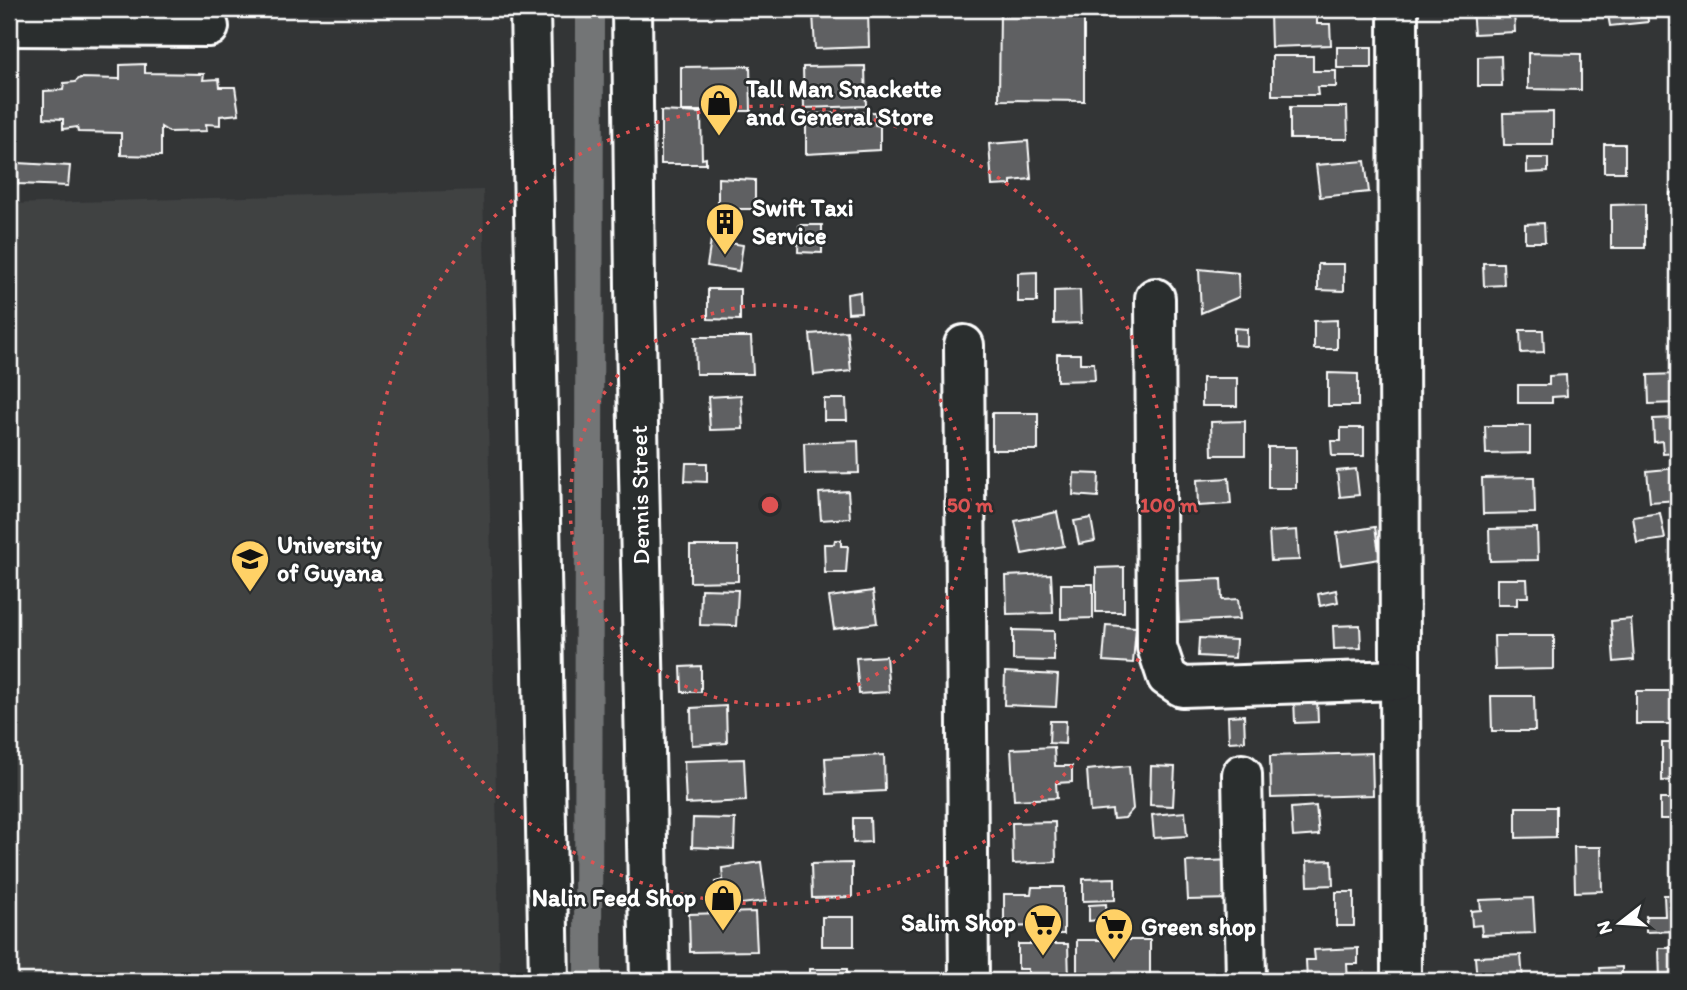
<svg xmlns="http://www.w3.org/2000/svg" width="1687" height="990" viewBox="0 0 1687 990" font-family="Itim,sans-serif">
	<rect width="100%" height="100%" fill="#333536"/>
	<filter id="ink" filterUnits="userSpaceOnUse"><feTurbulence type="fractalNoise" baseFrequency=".0143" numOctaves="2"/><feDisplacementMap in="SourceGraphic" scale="14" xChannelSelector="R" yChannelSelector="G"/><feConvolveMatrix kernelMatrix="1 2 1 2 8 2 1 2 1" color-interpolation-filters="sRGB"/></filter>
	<g filter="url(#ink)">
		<path fill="#404243" d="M483 190 500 981H9V204Z"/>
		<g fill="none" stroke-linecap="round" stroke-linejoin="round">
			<path stroke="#737576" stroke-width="28" d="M588 981 590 9"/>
		</g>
		<g fill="#5f6162" stroke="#fff" stroke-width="2">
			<path d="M1000 9H1084V101L999 100Z"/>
			<path d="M1472 9H1514L1515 32 1474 34Z"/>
			<path d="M1607 9H1647L1648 22 1610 26Z"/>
			<path d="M868 11 869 47 815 49 813 13Z"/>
			<path d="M1317 12V24H1330L1331 45 1271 47 1270 13Z"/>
			<rect x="1337" y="47" width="35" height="21"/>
			<path d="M1528 53 1581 54V90L1528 89Z"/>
			<path d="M1272 56H1313V71H1336V87H1317L1318 95H1272Z"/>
			<path d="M1501 56 1502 86H1478V57Z"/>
			<path d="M145 64V73L204 74 203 80 219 79 220 87H235L239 114 220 116V125L206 124 207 131 169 132 161 127V156L121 155V133L78 132 77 127 63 129V119L44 118V91L63 90 64 83 75 82 80 78 120 79V65Z"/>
			<path d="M750 66 751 111H681V67Z"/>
			<path d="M865 66 866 106 804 108 803 67Z"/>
			<path d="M1290 107H1347L1348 139H1290Z"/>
			<path d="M661 111 701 113 702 159 706 158V164H661Z"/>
			<path d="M875 112V125L880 126V150L806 154V114Z"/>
			<path d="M1553 112V145H1504L1503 113Z"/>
			<path d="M1028 141 1031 179 1011 181V185L992 186 989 144Z"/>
			<rect x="1604" y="144" width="21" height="28"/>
			<path d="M1527 158H1548V172L1527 173Z"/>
			<path d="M1365 161 1369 192 1320 197 1316 165Z"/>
			<path d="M18 163 70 166 68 186 18 184Z"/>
			<path d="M718 178 755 180V209H718Z"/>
			<path d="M1670 193H1678V215H1671Z"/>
			<path d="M1645 204V248H1611V205Z"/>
			<path d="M1544 223 1545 242H1525V224Z"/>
			<path d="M799 225H822V253L798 252Z"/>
			<path d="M711 240 743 245 739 271 707 266Z"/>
			<path d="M1483 263H1503L1504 285 1484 286Z"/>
			<path d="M1318 264H1344V291L1318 290Z"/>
			<path d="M1199 269 1238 273 1239 297 1201 313Z"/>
			<path d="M1037 272V302H1018V273Z"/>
			<path d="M708 289H740V320L708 319Z"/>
			<path d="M1080 290 1081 323 1054 324V291Z"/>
			<path d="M860 292 861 312 848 313 847 294Z"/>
			<path d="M1337 320V349H1314V321Z"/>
			<path d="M1234 328 1247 329V346L1234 345Z"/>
			<path d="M1520 330H1543L1544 352 1521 353Z"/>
			<path d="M847 331 851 371 814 375 810 334Z"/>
			<path d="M695 337H751L753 374H696Z"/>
			<path d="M1057 354H1080V363H1094L1095 380 1057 381Z"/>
			<path d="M1328 373 1358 374V406H1328Z"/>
			<path d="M1678 374V403L1649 404 1648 375Z"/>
			<path d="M1566 375 1567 396 1552 397V403H1518V385H1549V376Z"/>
			<rect x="1202" y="378" width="35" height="28"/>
			<path d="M741 395 743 429 710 430 708 397Z"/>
			<path d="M824 399H846L847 420H824Z"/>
			<rect x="992" y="413" width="46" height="37"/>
			<path d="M1675 418 1677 453 1663 454 1662 441 1654 442 1653 419Z"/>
			<path d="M1245 421V455H1212L1211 422Z"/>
			<path d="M1485 426H1530V453L1486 454Z"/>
			<path d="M1341 428H1364V456H1332L1331 441H1341Z"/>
			<path d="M858 441 859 473 805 474 804 443Z"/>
			<rect x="1268" y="447" width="28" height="41"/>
			<path d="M686 463H707V482L685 481Z"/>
			<path d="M1678 468V500L1650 502 1647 471Z"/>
			<path d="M1356 469 1359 495 1340 497 1337 471Z"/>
			<path d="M1074 473 1099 474 1098 497 1073 495Z"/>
			<path d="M1534 477 1535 513 1483 514 1482 478Z"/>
			<path d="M1229 478 1231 504 1198 506 1197 480Z"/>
			<path d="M848 491 850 518 821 520 819 493Z"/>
			<path d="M1057 512 1064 546 1022 554 1015 521Z"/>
			<path d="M1660 513 1665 539 1637 543 1633 517Z"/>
			<path d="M1091 518 1095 541 1079 544 1074 521Z"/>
			<path d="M1375 527 1380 559 1341 565 1337 533Z"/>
			<path d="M1537 528 1538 560 1490 561 1489 529Z"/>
			<path d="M1297 530 1299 560 1271 561 1269 532Z"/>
			<path d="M835 540H841V546H848L846 573H825L824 544H834Z"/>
			<path d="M690 546H738V581L690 582Z"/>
			<path d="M1124 567V612H1096V568Z"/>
			<path d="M1051 574 1053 613 1007 614 1006 576Z"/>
			<path d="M1221 579 1222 600 1238 599 1240 619 1179 622 1177 581Z"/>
			<path d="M1497 579H1527L1528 597H1517V605H1497Z"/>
			<path d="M1061 584H1093V618L1061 619Z"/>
			<path d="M701 589 738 590 736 626 700 625Z"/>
			<path d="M1336 590 1338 602 1320 606 1318 594Z"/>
			<path d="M873 591 877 623 834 629 829 597Z"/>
			<path d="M1631 619 1634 660 1614 662 1611 621Z"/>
			<path d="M1106 625 1136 627 1133 663 1103 661Z"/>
			<path d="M1360 625 1361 648 1334 649 1333 626Z"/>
			<path d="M1013 630 1054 631V661L1013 660Z"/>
			<path d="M1494 636H1554V669L1495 670Z"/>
			<path d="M1199 638 1236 640 1235 658 1198 656Z"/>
			<path d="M886 656 889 692 859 694 856 658Z"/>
			<path d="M701 666V692H682L681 667Z"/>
			<path d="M1005 672 1058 675 1056 707 1004 705Z"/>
			<rect x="1636" y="691" width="42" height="33"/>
			<path d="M1491 696H1534L1535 731H1492Z"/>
			<path d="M1317 697 1318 722 1295 723 1294 698Z"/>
			<path d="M726 706 727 743 692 745 691 708Z"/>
			<path d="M1244 715 1245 741 1229 742 1228 716Z"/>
			<path d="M1050 721H1066L1065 744 1049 743Z"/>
			<path d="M1662 743H1678V780L1662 781Z"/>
			<path d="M1054 747 1055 766H1072V782L1056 783 1057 798 1014 800 1011 749Z"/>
			<path d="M1372 753 1373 795 1271 798 1270 756Z"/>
			<path d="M884 755 885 791 827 794 825 758Z"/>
			<path d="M744 759 746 801 686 804 684 761Z"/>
			<path d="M1129 766 1133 809 1125 818 1113 819 1112 810 1090 812 1087 770Z"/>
			<path d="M1151 766 1175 767 1173 806 1150 805Z"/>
			<path d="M1660 799H1678V833H1675V819H1660Z"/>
			<path d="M1316 806 1319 835 1293 837 1291 808Z"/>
			<path d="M1516 807H1556V837L1516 838Z"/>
			<path d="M1185 812 1187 836 1154 838 1152 815Z"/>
			<path d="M693 818 735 819 734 849 692 847Z"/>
			<path d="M853 818H870L871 842 853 843Z"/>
			<path d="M1055 822 1056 862 1013 864 1012 823Z"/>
			<path d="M1574 847H1601L1602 891 1575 892Z"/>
			<path d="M1232 860 1234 899 1188 900 1186 862Z"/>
			<path d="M1332 860 1333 885 1308 886 1307 861Z"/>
			<path d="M761 862 766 901 725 906 724 901 717 902 715 882 723 880 722 868Z"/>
			<path d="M852 863V897L812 898 811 864Z"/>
			<path d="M1115 878V900L1083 901V879Z"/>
			<path d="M1032 887H1064V934H1036V926L1004 927V894H1031Z"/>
			<rect x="1336" y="892" width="18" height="34"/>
			<path d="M1664 895H1678V931L1646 932V916H1665Z"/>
			<path d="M1533 898 1535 933 1482 935 1481 925 1472 926 1471 911 1481 910 1480 900Z"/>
			<path d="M1106 904 1107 919 1089 921V905Z"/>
			<path d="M755 912 757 951 690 952 689 914Z"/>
			<rect x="822" y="917" width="32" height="29"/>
			<rect x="1077" y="940" width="73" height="41"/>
			<path d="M1018 944H1068L1069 981H1028V969H1018Z"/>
			<path d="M1358 948V964H1347L1348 981H1307L1306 960H1315L1314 950Z"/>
			<path d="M1659 948H1678V981H1660Z"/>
			<path d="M1521 955 1523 981H1477L1475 957Z"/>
			<path d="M1622 967V981H1601L1600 968Z"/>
			<rect x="810" y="969" width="37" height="12"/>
			<path d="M749 974V981H724V976Z"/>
		</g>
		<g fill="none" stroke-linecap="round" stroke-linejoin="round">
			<g stroke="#fff" stroke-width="44">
				<g id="minor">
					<path d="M530 9 549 981"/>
					<path d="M632 9 635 287 650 981"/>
					<path d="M1398 9 1401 981"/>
					<path d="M9 26 209 27"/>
					<path d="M1155 298 1157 647 1167 677 1182 687 1400 680"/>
					<path d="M964 345 969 981"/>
					<path d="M1242 774 1246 981"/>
				</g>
			</g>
			<use href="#minor" stroke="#2a2d2e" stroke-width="38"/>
		</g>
	</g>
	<g fill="none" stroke="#de5353" stroke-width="3.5" stroke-dasharray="3.5 7">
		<circle cx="770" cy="505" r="200"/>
		<circle cx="770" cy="505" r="399"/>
	</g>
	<defs>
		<g id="shop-pin" transform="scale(2.0125)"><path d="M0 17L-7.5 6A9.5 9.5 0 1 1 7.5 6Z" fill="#ffd166" stroke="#2a2d2e"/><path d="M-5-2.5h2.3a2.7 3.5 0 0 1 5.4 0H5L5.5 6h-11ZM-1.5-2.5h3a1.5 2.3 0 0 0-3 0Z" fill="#111"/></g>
		<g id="building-pin" transform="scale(2.0125)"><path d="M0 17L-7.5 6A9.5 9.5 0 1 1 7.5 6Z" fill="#ffd166" stroke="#2a2d2e"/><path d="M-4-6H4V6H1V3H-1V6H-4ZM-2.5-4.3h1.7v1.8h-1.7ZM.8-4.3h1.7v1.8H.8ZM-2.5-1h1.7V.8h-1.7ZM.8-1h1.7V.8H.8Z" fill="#111"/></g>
		<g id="university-pin" transform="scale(2.0125)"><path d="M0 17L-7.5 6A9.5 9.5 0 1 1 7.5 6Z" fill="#ffd166" stroke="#2a2d2e"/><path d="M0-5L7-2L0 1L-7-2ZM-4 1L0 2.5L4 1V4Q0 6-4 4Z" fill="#111"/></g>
		<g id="supermarket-pin" transform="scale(2.0125)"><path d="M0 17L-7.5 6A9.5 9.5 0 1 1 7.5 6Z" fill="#ffd166" stroke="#2a2d2e"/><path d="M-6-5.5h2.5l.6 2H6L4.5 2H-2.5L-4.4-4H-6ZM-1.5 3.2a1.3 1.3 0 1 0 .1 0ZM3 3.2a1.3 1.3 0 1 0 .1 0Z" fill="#111"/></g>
	</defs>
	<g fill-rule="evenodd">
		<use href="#shop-pin" x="719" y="103"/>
		<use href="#building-pin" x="725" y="222"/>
		<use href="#university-pin" x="250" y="559"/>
		<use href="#shop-pin" x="723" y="898"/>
		<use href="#supermarket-pin" x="1043" y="923"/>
		<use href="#supermarket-pin" x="1114" y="927"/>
	</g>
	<g text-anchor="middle" stroke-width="5" stroke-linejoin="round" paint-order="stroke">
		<g font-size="24" font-weight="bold" fill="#fff" stroke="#2a2d2e" text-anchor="start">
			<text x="746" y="97">Tall Man Snackette<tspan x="746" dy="28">and General Store</tspan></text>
			<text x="752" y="216">Swift Taxi<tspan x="752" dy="28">Service</tspan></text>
			<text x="277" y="553">University<tspan x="277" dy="28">of Guyana</tspan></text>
			<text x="696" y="906" text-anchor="end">Nalin Feed Shop</text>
			<text x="1016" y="931" text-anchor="end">Salim Shop</text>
			<text x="1141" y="935">Green shop</text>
		</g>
		<g font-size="24" fill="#fff" stroke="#2a2d2e">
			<text transform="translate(640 495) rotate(-91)" y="8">Dennis Street</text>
		</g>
	</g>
	<circle cx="770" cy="505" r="10" fill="#de5353" stroke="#2a2d2e" stroke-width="3.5"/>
	<g font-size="21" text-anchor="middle" font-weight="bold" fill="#de5353" stroke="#2a2d2e" stroke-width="5" stroke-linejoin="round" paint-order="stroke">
		<text x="970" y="512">50 m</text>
		<text x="1169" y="512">100 m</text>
	</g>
	<rect width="1687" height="990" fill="none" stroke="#2a2d2e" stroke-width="35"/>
	<rect x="18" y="18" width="1652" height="955" fill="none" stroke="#fff" stroke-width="2.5" filter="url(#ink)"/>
	<g transform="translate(1620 923) rotate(253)" stroke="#2a2d2e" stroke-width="5" paint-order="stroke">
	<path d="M0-5L12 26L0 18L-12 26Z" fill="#ffffff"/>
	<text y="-10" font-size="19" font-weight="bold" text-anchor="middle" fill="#ffffff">N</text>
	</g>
</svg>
